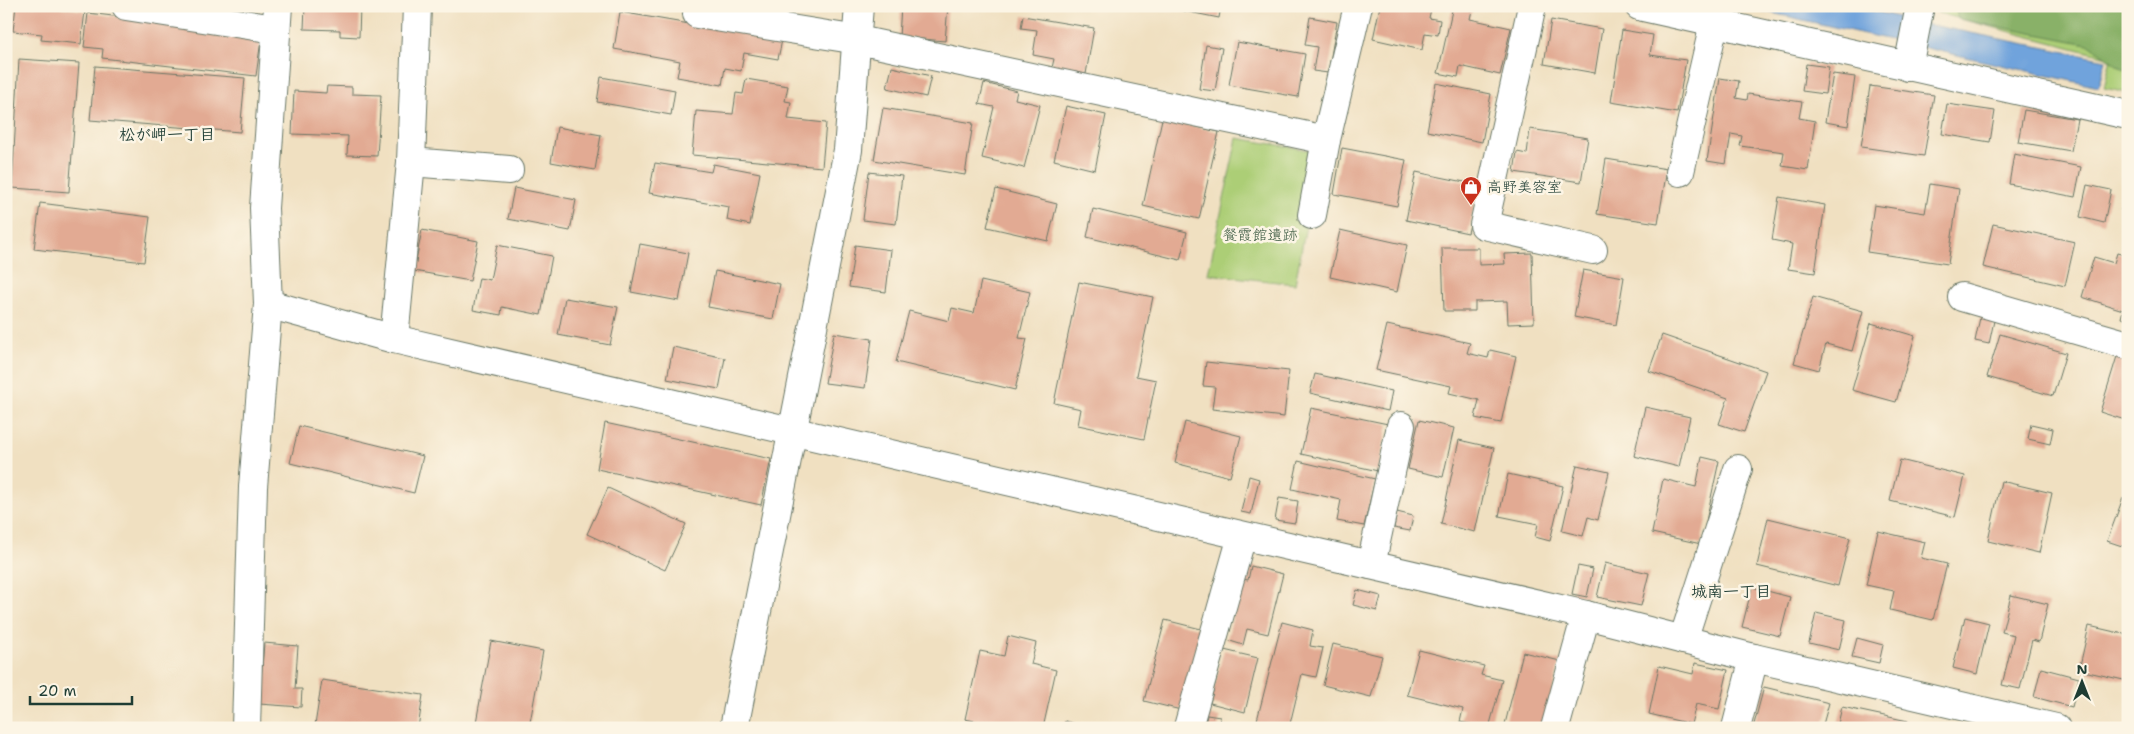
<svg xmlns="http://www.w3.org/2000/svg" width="2134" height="734" viewBox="0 0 2134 734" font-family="'Shantell Sans','Klee One',sans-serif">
	<rect width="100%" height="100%" fill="#fcf5e5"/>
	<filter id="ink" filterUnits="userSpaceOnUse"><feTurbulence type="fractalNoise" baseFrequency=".02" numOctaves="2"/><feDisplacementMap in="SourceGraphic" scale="10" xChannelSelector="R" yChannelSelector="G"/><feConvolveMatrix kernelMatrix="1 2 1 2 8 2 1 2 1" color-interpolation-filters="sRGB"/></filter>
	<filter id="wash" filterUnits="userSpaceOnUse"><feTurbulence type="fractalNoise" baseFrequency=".0096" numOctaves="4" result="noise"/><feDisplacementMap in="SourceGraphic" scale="20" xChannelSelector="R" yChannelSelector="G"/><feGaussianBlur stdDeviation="1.12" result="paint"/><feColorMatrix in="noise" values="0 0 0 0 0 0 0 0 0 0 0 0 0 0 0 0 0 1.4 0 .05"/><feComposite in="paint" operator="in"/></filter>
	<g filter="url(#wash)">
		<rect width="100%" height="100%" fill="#f0e0c1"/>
		<g fill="#acce76" stroke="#668655">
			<path d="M1939 6H2128V93L2104 88 2111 58 1938 13Z"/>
			<path d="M1237 138 1320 152 1295 284 1208 274Z"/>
		</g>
		<path fill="#89b167" stroke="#54774e" d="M1955 6H2128V73L2088 44 1958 19Z"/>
		<path fill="#70a3dc" stroke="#487088" d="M1741 6H1853L1931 25 2106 60 2098 87Z"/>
		<g id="blocks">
			<g fill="#e2aa93">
				<path d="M16 6H53L85 11 81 44 41 40 42 34 13 31Z"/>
				<path d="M305 6H360L359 37 340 36V30L304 29Z"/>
				<path d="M901 6H948L945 41 899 37Z"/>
				<path d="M1159 6H1221L1219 18Z"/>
				<path d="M1380 6H1420L1431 9 1429 18 1440 20 1438 35 1425 33 1422 50 1373 39Z"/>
				<path d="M1453 6H1473L1470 19 1511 28 1500 75 1460 66 1458 77 1438 73Z"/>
				<path d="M620 12 782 40 778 59 744 53 741 71 725 68 722 85 677 77 680 61 614 49Z"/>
				<path d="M88 13 236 31 261 40 256 76 102 58 103 49 84 47Z"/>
				<path d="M1023 16 1094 28 1086 74 1052 68 1054 59 1033 55 1037 30 1021 28Z"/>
				<path d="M1310 17 1337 22 1328 73 1313 71 1317 47 1305 45Z"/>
				<path d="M1551 20 1602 29 1595 73 1544 64Z"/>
				<path d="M1622 30 1653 35 1650 55 1686 60 1677 113 1611 102Z"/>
				<path d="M1237 42 1305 54 1298 97 1229 85Z"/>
				<path d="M1206 45 1222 48 1215 91 1199 89Z"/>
				<path d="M19 59 79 63 69 192 12 188Z"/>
				<path d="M1806 64 1829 67 1825 94 1802 91Z"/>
				<path d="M95 66 245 78 240 132 90 120Z"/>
				<path d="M892 67 931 76 926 97 887 88Z"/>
				<path d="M1833 74 1855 77 1848 126 1825 122Z"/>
				<path d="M601 77 675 90 671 115 597 102Z"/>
				<path d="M1720 78 1739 81 1736 98 1747 100 1748 94 1802 102 1799 118 1815 121 1808 170 1782 166 1784 152 1740 146 1742 136 1731 134 1726 164 1707 161Z"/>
				<path d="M746 79 788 86 785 101 791 102 788 119 826 123 822 167 692 155 696 111 733 114 736 93 743 94Z"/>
				<path d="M984 83 1017 91 1015 99 1040 105 1024 168 982 158 994 107 979 104Z"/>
				<path d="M1436 83 1491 94 1482 142 1427 131Z"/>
				<path d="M327 86 352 87V94L381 95 377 156 347 155 348 136 292 134 294 91 326 93Z"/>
				<path d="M1870 86 1934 95 1924 156 1861 147Z"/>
				<path d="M1947 104 1995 111 1990 142 1942 134Z"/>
				<path d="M1066 106 1106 115 1095 170 1054 160Z"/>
				<path d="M883 108 973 123 965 175 874 160Z"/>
				<path d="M2024 110 2077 119 2071 151 2018 142Z"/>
				<path d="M1162 119 1219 132 1199 219 1143 206Z"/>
				<path d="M557 127 601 135 595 170 551 162Z"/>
				<path d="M1530 129 1588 138 1581 182 1514 172 1517 152 1527 154Z"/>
				<path d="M1342 148 1406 160 1397 206 1334 194Z"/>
				<path d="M2014 154 2081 167 2075 197 2009 184Z"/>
				<path d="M1606 159 1667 169 1658 223 1597 214Z"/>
				<path d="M655 163 711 172 713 164 760 173 750 225 727 220 729 207 649 193Z"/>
				<path d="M869 172 902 176 896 224 863 220Z"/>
				<path d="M1416 172 1479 185 1468 233 1406 220Z"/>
				<path d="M2128 183V212L2121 210Z"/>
				<path d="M1930 184 1959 189 1948 264 1867 252 1874 205 1925 213Z"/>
				<path d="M2087 185 2111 190 2104 223 2080 217Z"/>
				<path d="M514 188 576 200 570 231 508 219Z"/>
				<path d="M996 189 1057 204 1048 241 987 227Z"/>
				<path d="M1779 197 1825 205 1815 273 1788 269 1792 244 1772 240Z"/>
				<path d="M40 203 150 217 144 262 34 249Z"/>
				<path d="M1093 209 1187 232 1180 260 1087 237Z"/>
				<path d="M1993 224 2075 242 2065 286 1983 267Z"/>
				<path d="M422 230 478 241 470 281 414 271Z"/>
				<path d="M1340 230 1407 245 1397 292 1330 277Z"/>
				<path d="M640 244 688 253 679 301 631 292Z"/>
				<path d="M497 245 552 256 541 315 502 307 501 315 473 310 479 278 490 280Z"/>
				<path d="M855 245 891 250 886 292 849 287Z"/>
				<path d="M1442 248H1479V265L1505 264 1504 254 1532 253 1534 323 1508 324 1507 301 1475 302V311H1444Z"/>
				<path d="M2117 253 2128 256V320L2121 318 2123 310 2082 297 2094 257 2114 263Z"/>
				<path d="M1583 270 1624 277 1616 325 1574 317Z"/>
				<path d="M715 271 780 284 773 319 708 307Z"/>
				<path d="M981 281 1030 292 1019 338 1027 339 1015 390 896 362 909 311 949 321 952 308 974 313Z"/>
				<path d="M1079 282 1153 297 1136 376 1156 380 1144 439 1078 425 1081 409 1054 403Z"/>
				<path d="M1813 297 1863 311 1852 351 1826 344 1819 370 1794 363Z"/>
				<path d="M565 298 618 307 610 345 558 335Z"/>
				<path d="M1981 313 1995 316 1989 344 1975 341Z"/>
				<path d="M1871 323 1915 336 1896 402 1852 390Z"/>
				<path d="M1387 325 1470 343 1467 353 1488 358 1490 350 1516 356 1501 423 1475 418 1479 400 1449 393 1451 386 1376 370Z"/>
				<path d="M834 333 872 339 865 388 825 383Z"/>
				<path d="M2000 334 2066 353 2053 396 1987 377Z"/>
				<path d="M1662 335 1766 371 1744 432 1719 424 1728 398 1649 371Z"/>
				<path d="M673 347 725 358 719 389 667 379Z"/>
				<path d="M2118 353 2128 356V421L2100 412Z"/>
				<path d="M1206 362 1289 371 1284 417 1212 409 1215 387 1203 386Z"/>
				<path d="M1315 374 1392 391 1388 411 1310 393Z"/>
				<path d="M1645 407 1690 417 1679 467 1634 456Z"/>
				<path d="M1311 408 1388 424 1378 471 1301 454Z"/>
				<path d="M1419 420 1454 428 1443 477 1408 469Z"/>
				<path d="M1185 422 1241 436 1230 477 1175 463Z"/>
				<path d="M605 423 771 459 761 505 597 469Z"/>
				<path d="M2031 424 2053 429 2050 444 2028 439Z"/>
				<path d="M299 426 423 456 414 493 290 463Z"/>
				<path d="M1459 440 1494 448 1475 532 1441 524Z"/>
				<path d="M1702 457 1719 461 1701 544 1652 533 1663 479 1696 487Z"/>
				<path d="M1900 460 1965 476 1955 517 1890 501Z"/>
				<path d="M1298 461 1375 479 1364 526 1337 521 1341 500 1292 489Z"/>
				<path d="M1577 465 1609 472 1598 520 1588 517 1583 536 1562 531Z"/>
				<path d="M1508 474 1563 486 1550 541 1535 537 1538 524 1499 516Z"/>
				<path d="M1249 476 1259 479 1251 514 1241 512Z"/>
				<path d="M2001 481 2052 493 2039 553 1988 541Z"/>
				<path d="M608 488 686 524 665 570 587 534Z"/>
				<path d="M1279 498 1298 501 1295 523 1275 520Z"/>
				<path d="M2123 498 2128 500V548L2107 541Z"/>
				<path d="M1397 512 1413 516 1410 531 1394 528Z"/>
				<path d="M1768 518 1850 538 1838 586 1757 566Z"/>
				<path d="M1878 531 1925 542 1921 558 1947 564 1933 620 1890 610 1894 591 1866 585Z"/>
				<path d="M1605 563 1649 573 1641 606 1597 597Z"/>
				<path d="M1251 566 1283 574 1268 634 1247 629 1243 645 1227 640 1242 579 1248 580Z"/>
				<path d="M1578 566 1593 569 1587 597 1572 594Z"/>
				<path d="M1752 587 1790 597 1780 636 1742 627Z"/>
				<path d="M1357 590 1381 596 1377 611 1353 605Z"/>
				<path d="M2011 595 2048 604 2039 642 2032 640 2020 689 2002 685 2014 635 2002 632Z"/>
				<path d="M1816 613 1846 620 1839 650 1809 643Z"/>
				<path d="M1965 617 1989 623 1977 674 1953 668Z"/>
				<path d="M1165 620 1201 629 1181 710 1144 701Z"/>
				<path d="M1282 622 1313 630 1310 646 1323 648 1316 677 1302 674 1289 728H1255Z"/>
				<path d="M2089 626 2128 635V681L2079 670Z"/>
				<path d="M1008 636 1036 643 1031 664 1056 670 1043 728H1008L965 719 980 651 1004 656Z"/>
				<path d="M1857 638 1883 645 1879 663 1852 657Z"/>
				<path d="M491 641 543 651 529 728H475Z"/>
				<path d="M264 643 298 646 295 689H302L301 707 259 704Z"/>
				<path d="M1333 644 1382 656 1371 697 1323 685Z"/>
				<path d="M1224 650 1258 658 1245 712 1210 703Z"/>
				<path d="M1419 650 1484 666 1481 675 1502 680 1489 728 1460 722 1463 709 1407 695Z"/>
				<path d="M1523 652 1560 661 1544 728H1504Z"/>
				<path d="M1695 663 1728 670 1719 709 1696 704 1691 724 1649 714 1659 666 1693 674Z"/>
				<path d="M2041 668 2079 678 2072 707 2034 697Z"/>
				<path d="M322 680 423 695 418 728H332L315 725Z"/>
				<path d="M1764 687 1829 703 1822 728H1753Z"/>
				<path d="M1842 707 1908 721 1907 728H1837Z"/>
				<path d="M1207 715 1220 717 1218 728H1204Z"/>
				<path d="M1065 721 1087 727V728H1064Z"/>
			</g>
		</g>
	</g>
	<g filter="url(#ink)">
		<use href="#blocks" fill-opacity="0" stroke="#687665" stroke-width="1"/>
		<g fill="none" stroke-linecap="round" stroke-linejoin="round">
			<g stroke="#687665" stroke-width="30">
				<g id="minor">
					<path d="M126 6 275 29"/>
					<path d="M1532 6 1484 225 1593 250"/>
					<path d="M1639 6 2128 115"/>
					<path d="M697 14 858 40 1326 140"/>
					<path d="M1908 67 1920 6"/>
					<path d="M411 162 509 170"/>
					<path d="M1680 172 1714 24"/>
					<path d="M1312 215 1326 140 1358 6"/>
					<path d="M1962 297 2128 345"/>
					<path d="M268 304 394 339 1586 615 1754 658 2056 728"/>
					<path d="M394 339 411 162 417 6"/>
					<path d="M1371 565 1401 426"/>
					<path d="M1683 640 1738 469"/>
					<path d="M1188 727 1242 536"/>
					<path d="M246 728 253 487 268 304 264 208 278 6"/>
					<path d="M734 728 848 150 859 6"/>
					<path d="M1555 728 1586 615"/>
					<path d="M1736 728 1754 658"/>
				</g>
			</g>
			<use href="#minor" stroke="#fff" stroke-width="28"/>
		</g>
	</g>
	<defs>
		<g id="shop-pin" transform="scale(1.125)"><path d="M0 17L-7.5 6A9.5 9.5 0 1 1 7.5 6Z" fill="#c8321e" stroke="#fcf5e5"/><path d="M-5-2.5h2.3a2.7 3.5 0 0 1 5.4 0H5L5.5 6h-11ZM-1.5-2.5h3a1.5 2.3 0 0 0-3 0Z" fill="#fff"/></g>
	</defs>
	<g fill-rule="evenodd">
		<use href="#shop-pin" x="1471" y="187"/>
	</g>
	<g text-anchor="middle" stroke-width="5" stroke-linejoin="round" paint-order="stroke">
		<g font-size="15" fill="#1f3d34" stroke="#fcf5e5" text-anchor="start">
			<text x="1487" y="192">高野美容室</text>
		</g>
		<g font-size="15" fill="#3b5a41" stroke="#fcf5e5">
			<text x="1260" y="240">餐霞館遺跡</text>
		</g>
		<g font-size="16" font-weight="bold" fill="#1f3d34" stroke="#fcf5e5">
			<text x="167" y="140">松が岬一丁目</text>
			<text x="1731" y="597">城南一丁目</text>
		</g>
	</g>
	<rect width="2134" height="734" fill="none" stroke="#fcf5e5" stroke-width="25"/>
	<g transform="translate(2082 682)" stroke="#fcf5e5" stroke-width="4" paint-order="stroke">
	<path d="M0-4L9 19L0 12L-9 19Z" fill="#1f3d34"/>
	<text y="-8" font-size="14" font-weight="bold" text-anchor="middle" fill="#1f3d34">N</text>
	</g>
	<path d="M30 696v8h102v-8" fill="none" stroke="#1f3d34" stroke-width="2.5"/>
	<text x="38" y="696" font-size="15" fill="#1f3d34" stroke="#fcf5e5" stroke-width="4" paint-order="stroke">20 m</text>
</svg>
